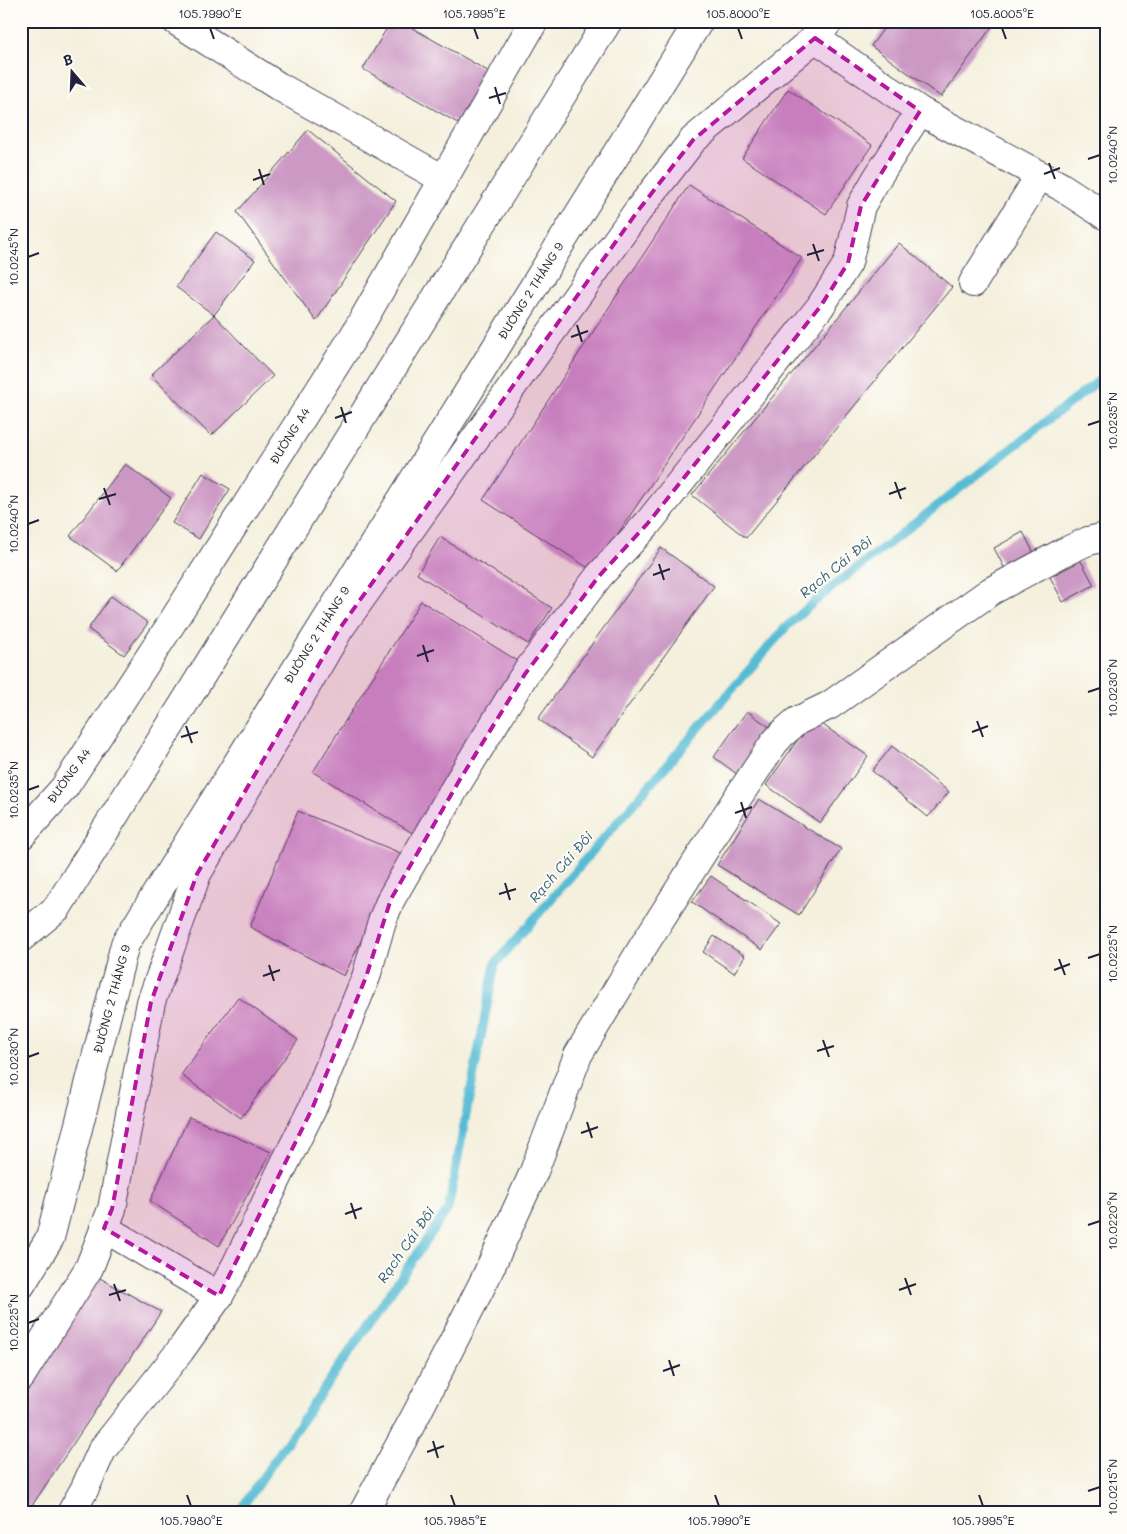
<svg xmlns="http://www.w3.org/2000/svg" width="1127" height="1534" viewBox="0 0 1127 1534" font-family="Mali,sans-serif">
	<rect width="100%" height="100%" fill="#fdfcf7"/>
	<filter id="ink" filterUnits="userSpaceOnUse"><feTurbulence type="fractalNoise" baseFrequency=".02" numOctaves="2"/><feDisplacementMap in="SourceGraphic" scale="10" xChannelSelector="R" yChannelSelector="G"/><feConvolveMatrix kernelMatrix="1 2 1 2 8 2 1 2 1" color-interpolation-filters="sRGB"/></filter>
	<filter id="wash" filterUnits="userSpaceOnUse"><feTurbulence type="fractalNoise" baseFrequency=".0096" numOctaves="4" result="noise"/><feDisplacementMap in="SourceGraphic" scale="20" xChannelSelector="R" yChannelSelector="G"/><feGaussianBlur stdDeviation="1.12" result="paint"/><feColorMatrix in="noise" values="0 0 0 0 0 0 0 0 0 0 0 0 0 0 0 0 0 1.4 0 .05"/><feComposite in="paint" operator="in"/></filter>
	<g filter="url(#wash)">
		<rect width="100%" height="100%" fill="#f4f0dd"/>
		<g fill="none" stroke-linecap="round" stroke-linejoin="round">
			<path stroke="#56bcd4" stroke-width="9" d="M238 1513 448 1209 495 964 786 627 821 596 1106 375"/>
		</g>
		<g id="blocks">
			<g fill="#cc98c4">
				<path d="M391 21H400L493 74 463 126 363 69Z"/>
				<path d="M889 21H996L941 97 871 46Z"/>
				<path d="M788 89 872 145 826 214 742 158Z"/>
				<path d="M308 130 396 201 316 321 237 212Z"/>
				<path d="M689 185 802 258 593 571 483 500Z"/>
				<path d="M216 232 255 260 214 315 176 287Z"/>
				<path d="M899 243 952 287 746 538 692 495Z"/>
				<path d="M214 315 273 376 211 436 151 375Z"/>
				<path d="M125 464 171 498 117 571 70 536Z"/>
				<path d="M203 473 230 489 199 539 172 523Z"/>
				<path d="M1023 532 1039 563 1010 579 994 548Z"/>
				<path d="M440 537 552 608 528 644 417 574Z"/>
				<path d="M661 548 714 586 592 757 538 719Z"/>
				<path d="M1081 561 1094 585 1063 602 1050 577Z"/>
				<path d="M111 596 148 623 124 655 88 629Z"/>
				<path d="M421 601 521 663 414 834 313 772Z"/>
				<path d="M747 711 772 729 738 775 714 757Z"/>
				<path d="M813 718 868 756 820 823 766 785Z"/>
				<path d="M892 746 949 792 928 817 872 771Z"/>
				<path d="M759 799 841 849 799 915 717 865Z"/>
				<path d="M298 811 403 854 344 976 250 927Z"/>
				<path d="M711 876 781 924 762 950 692 902Z"/>
				<path d="M714 936 745 956 734 973 703 952Z"/>
				<path d="M238 997 298 1040 241 1118 181 1075Z"/>
				<path d="M189 1117 271 1152 219 1246 150 1201Z"/>
				<path d="M98 1277 161 1312 27 1513H21V1401Z"/>
			</g>
		</g>
	</g>
	<g filter="url(#ink)">
		<use href="#blocks" fill-opacity="0" stroke="#424153" stroke-width="1"/>
		<g fill="none" stroke-linecap="round" stroke-linejoin="round">
			<g stroke="#424153" stroke-width="30">
				<g id="minor">
					<path d="M176 21 278 86 443 179"/>
					<path d="M829 21 815 38 920 111 1060 186 1106 216"/>
					<path d="M973 283 1040 175"/>
					<path d="M21 836 64 788 166 632 355 334 534 21"/>
					<path d="M104 1228 219 1296"/>
					<path d="M21 1376 89 1268 112 1209 151 1002 197 874 340 628 637 212 693 140 815 38"/>
					<path d="M71 1513 85 1488 102 1450 180 1351 219 1296 236 1265 282 1169 312 1109 366 977 382 921 391 899 459 781 525 674 599 576 648 523 820 307 848 263 861 206 877 178 920 111"/>
					<path d="M363 1513 417 1413 485 1279 533 1174 578 1055 644 945 734 803 774 743 783 733 797 721 830 705 991 591 1062 553 1088 541 1106 537"/>
				</g>
			</g>
			<g stroke="#424153" stroke-width="30">
				<g id="highway">
					<path d="M21 938 57 908 608 21"/>
					<path d="M21 1285 50 1238 125 944 699 21"/>
				</g>
			</g>
			<use href="#minor" stroke="#fff" stroke-width="28"/>
			<use href="#highway" stroke="#fff" stroke-width="28"/>
		</g>
	</g>
	<path fill="#b5179e" fill-opacity="0.2" stroke="#b5179e" stroke-width="4" stroke-dasharray="10 6" stroke-linejoin="round" d="M815 38 920 111 861 206 848 263 820 307 648 523 599 576 525 674 459 781 391 899 366 977 312 1109 219 1296 104 1228 112 1209 151 1002 197 874 340 628 637 212 693 140Z"/>
	<path fill="none" stroke="#22223b" stroke-width="2" d="M210 28 214 39M474 28 478 39M738 28 742 39M1002 28 1006 39M495 87 500 104M489 98 506 93M1088 159 1100 155M1049 163 1055 179M259 169 264 185M1044 174 1060 168M253 180 270 174M813 244 819 261M807 255 824 250M28 257 39 253M577 325 582 342M571 337 588 331M341 407 346 423M335 418 352 412M1088 425 1100 421M895 482 901 499M104 488 110 505M889 494 906 488M99 499 116 494M28 524 39 520M659 564 664 580M653 575 670 569M423 645 428 662M417 656 434 650M1088 692 1100 688M977 721 983 737M186 726 192 743M972 732 988 726M181 737 198 732M28 790 39 786M741 802 746 818M735 813 752 807M505 883 510 900M499 894 516 889M1088 958 1100 954M1059 959 1065 975M269 965 274 981M1054 970 1070 964M263 976 280 970M823 1040 829 1057M817 1051 834 1046M28 1057 39 1053M587 1122 592 1138M581 1133 598 1127M351 1203 356 1219M345 1214 362 1208M1088 1225 1100 1221M905 1278 911 1295M114 1284 120 1301M899 1290 916 1284M109 1295 126 1290M28 1323 39 1319M669 1360 674 1376M663 1371 680 1365M433 1441 438 1458M427 1452 444 1446M1088 1491 1100 1487M187 1495 191 1506M451 1495 455 1506M715 1495 719 1506M979 1495 983 1506"/>
	<g text-anchor="middle" stroke-width="4" stroke-linejoin="round" paint-order="stroke">
		<g font-size="12" fill="#22223b" stroke="#fdfcf7">
			<text transform="translate(531 291) rotate(-58)" y="4">ĐƯỜNG 2 THÁNG 9</text>
			<text transform="translate(290 436) rotate(-58)" y="4">ĐƯỜNG A4</text>
			<text transform="translate(317 635) rotate(-58)" y="4">ĐƯỜNG 2 THÁNG 9</text>
			<text transform="translate(69 776) rotate(-54)" y="4">ĐƯỜNG A4</text>
			<text transform="translate(112 999) rotate(-75)" y="4">ĐƯỜNG 2 THÁNG 9</text>
		</g>
		<g font-size="14" font-style="italic" fill="#376078" stroke="#fdfcf7">
			<text transform="translate(836 567) rotate(-39)" y="5">Rạch Cái Đôi</text>
			<text transform="translate(561 867) rotate(-49)" y="5">Rạch Cái Đôi</text>
			<text transform="translate(406 1245) rotate(-55)" y="5">Rạch Cái Đôi</text>
		</g>
	</g>
	<rect width="1127" height="1534" fill="none" stroke="#fdfcf7" stroke-width="55"/>
	<g transform="translate(72 72) rotate(341)" stroke="#fdfcf7" stroke-width="4" paint-order="stroke">
	<path d="M0-4L9 19L0 12L-9 19Z" fill="#22223b"/>
	<text y="-8" font-size="14" font-weight="bold" text-anchor="middle" fill="#22223b">B</text>
	</g>
	<rect x="28" y="28" width="1072" height="1478" fill="none" stroke="#22223b" stroke-width="2"/>
	<g font-size="12" text-anchor="middle" fill="#22223b">
		<text x="210" y="18">105.7990°E</text>
		<text x="474" y="18">105.7995°E</text>
		<text x="738" y="18">105.8000°E</text>
		<text x="1002" y="18">105.8005°E</text>
		<text transform="translate(1113 155) rotate(-90)" y="4">10.0240°N</text>
		<text transform="translate(14 257) rotate(-90)" y="4">10.0245°N</text>
		<text transform="translate(1113 421) rotate(-90)" y="4">10.0235°N</text>
		<text transform="translate(14 524) rotate(-90)" y="4">10.0240°N</text>
		<text transform="translate(1113 688) rotate(-90)" y="4">10.0230°N</text>
		<text transform="translate(14 790) rotate(-90)" y="4">10.0235°N</text>
		<text transform="translate(1113 954) rotate(-90)" y="4">10.0225°N</text>
		<text transform="translate(14 1057) rotate(-90)" y="4">10.0230°N</text>
		<text transform="translate(1113 1221) rotate(-90)" y="4">10.0220°N</text>
		<text transform="translate(14 1323) rotate(-90)" y="4">10.0225°N</text>
		<text transform="translate(1113 1487) rotate(-90)" y="4">10.0215°N</text>
		<text x="191" y="1525">105.7980°E</text>
		<text x="455" y="1525">105.7985°E</text>
		<text x="719" y="1525">105.7990°E</text>
		<text x="983" y="1525">105.7995°E</text>
	</g>
</svg>
